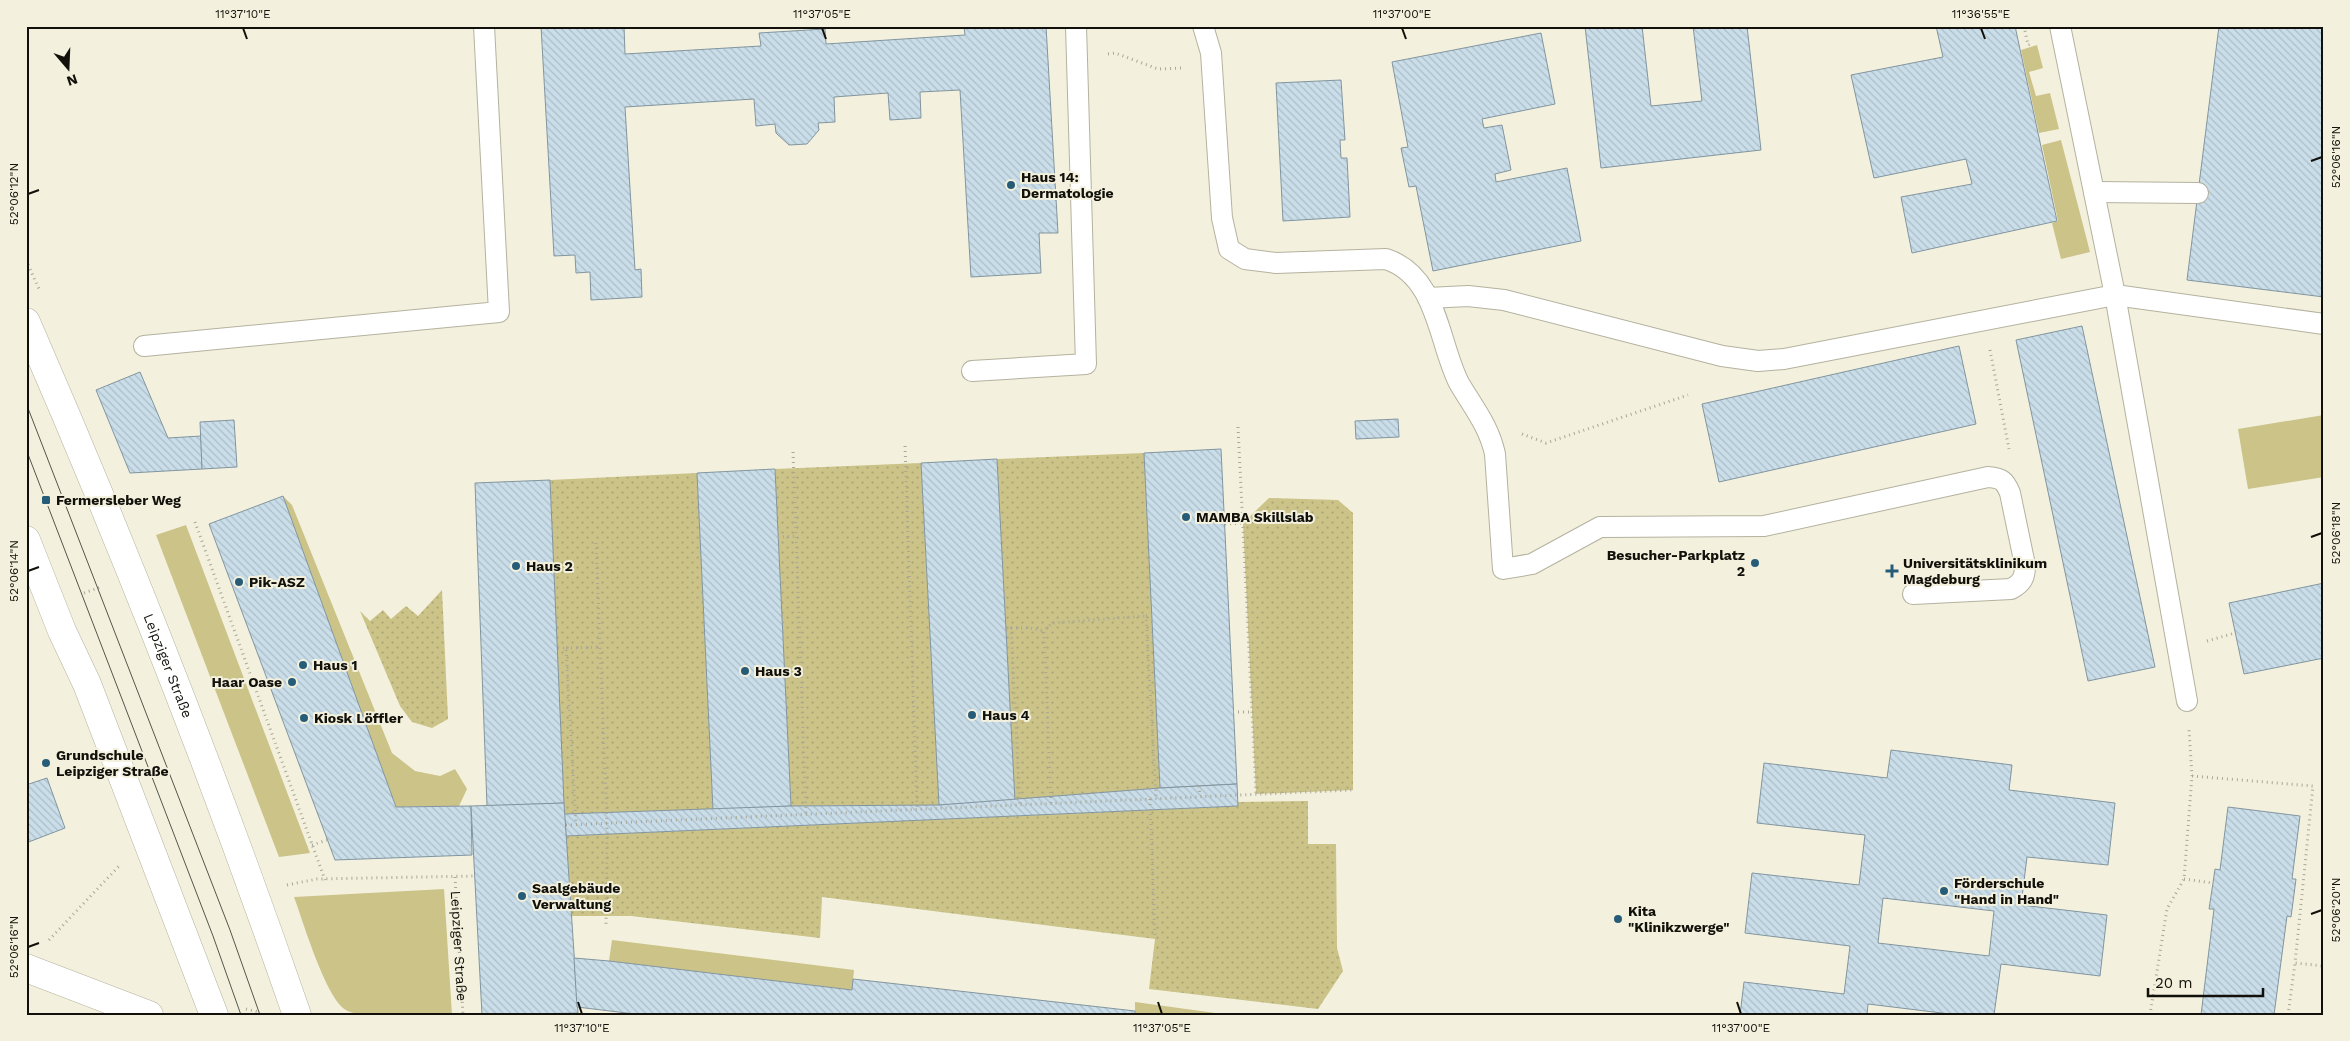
<svg xmlns="http://www.w3.org/2000/svg" width="2350" height="1041" viewBox="0 0 2350 1041" font-family="'Work Sans',sans-serif">
	<defs>
		<pattern id="park-dots" width="8" height="8" patternUnits="userSpaceOnUse" patternTransform="scale(1.25)"><rect width="8" height="8" fill="#cbc388"/><path d="M2 2h.1M6 6h.1" fill="none" stroke="#ada674" stroke-width="1.8" stroke-linecap="round"/></pattern>
		<pattern id="building-back-hatch" width="6" height="6" patternUnits="userSpaceOnUse" patternTransform="scale(1.25)"><rect width="6" height="6" fill="#cadeea"/><path d="M-1 5l2 2M0 0l6 6M5-1l2 2" fill="none" stroke="#acbdc7"/></pattern>
	</defs>
	<rect width="100%" height="100%" fill="#f3f1dd"/>
	<g fill="#cbc388">
		<path d="M2037 45 2043 68 2029 72 2036 96 2050 93 2059 129 2039 133 2021 50Z"/>
		<path d="M2061 140 2090 252 2061 259 2052 223 2058 221 2042 145Z"/>
		<path d="M2324 415V477L2248 489 2238 429Z"/>
		<path d="M283 496 292 505 392 753 415 771 440 776 455 769 467 789 459 806 396 807Z"/>
		<path d="M186 525 310 853 279 857 156 535Z"/>
		<path d="M444 889 452 1015C429 1015 362 1020 346 1010 326 999 303 921 294 897Z"/>
		<path d="M612 940 854 970 852 990 609 961Z"/>
		<path d="M1135 1002 1230 1015H1135Z"/>
	</g>
	<g fill="url(#park-dots)">
		<path d="M1144 453 1160 788 1015 801 997 459Z"/>
		<path d="M921 463 939 805 791 806 775 469Z"/>
		<path d="M697 473 713 810 564 814 550 480Z"/>
		<path d="M1269 498 1338 500 1353 513V790L1256 794 1243 523Z"/>
		<path d="M442 590 448 719 432 728 412 722 400 706 360 611 370 621 383 610 391 619 406 606 418 616Z"/>
		<path d="M1308 801V844H1336L1337 948 1343 971 1318 1009 1149 989 1155 939 822 897 820 938 631 916H572L566 836 1238 806V802Z"/>
	</g>
	<g fill="url(#building-back-hatch)" stroke="#82959f" fill-rule="evenodd">
		<path d="M541 26H624L625 54 761 46 759 33 825 29 826 44 965 35 964 26H1046L1058 233H1039L1041 273 971 277 960 90 920 92 921 118 890 120 888 93 834 97 835 122 818 123 819 130 807 144 789 145 776 133 775 124 756 126 754 99 625 107 635 270 641 269 642 297 591 300 590 272 576 273 575 255 554 256Z"/>
		<path d="M1585 26H1642L1651 106 1702 101 1693 26H1747L1761 150 1601 168Z"/>
		<path d="M1936 26H2015L2057 221 1912 253 1901 197 1972 184 1966 159 1874 178 1851 75 1943 57Z"/>
		<path d="M2219 26H2324V297L2187 280Z"/>
		<path d="M1541 33 1555 104 1482 119 1484 128 1502 125 1511 170 1495 174 1496 182 1567 168 1581 241 1433 271 1416 186 1409 187 1401 148 1408 147 1392 62Z"/>
		<path d="M1341 80 1345 140H1340L1341 158H1347L1350 217 1283 221 1276 83Z"/>
		<path d="M2082 326 2155 667 2088 681 2016 340Z"/>
		<path d="M1959 346 1976 424 1719 482 1702 404Z"/>
		<path d="M140 372 168 438 201 436 202 469 130 473 96 390Z"/>
		<path d="M1398 419 1399 437 1356 439 1355 421Z"/>
		<path d="M234 420 237 467 202 469 200 422Z"/>
		<path d="M1221 449 1237 784 1160 788 1144 453Z"/>
		<path d="M997 459 1015 801 939 805 921 463Z"/>
		<path d="M775 469 791 806 713 810 697 473Z"/>
		<path d="M550 480 564 803 487 806 475 483Z"/>
		<path d="M283 496 396 807 471 806 472 855 335 860 209 524Z"/>
		<path d="M2324 583V658L2244 674 2229 603Z"/>
		<path d="M1891 750 2012 765 2009 790 2115 803 2108 865 2027 857 2021 905 2107 915 2100 976 2001 964 1994 1015H1958L1868 1004 1867 1015H1740L1744 982 1844 994 1850 946 1745 933 1752 873 1859 885 1865 835 1757 823 1764 763 1887 778ZM1883 898 1994 911 1989 956 1878 943Z"/>
		<path d="M47 778 65 828 26 843V785Z"/>
		<path d="M1237 784 1238 806 566 836 564 814 791 806 939 805 1160 788Z"/>
		<path d="M564 803 578 1013 482 1015 471 806Z"/>
		<path d="M2228 807 2300 816 2292 879H2296L2291 917 2287 916 2274 1015H2201L2214 909H2209L2213 883 2215 869 2220 870Z"/>
		<path d="M574 958 609 961 852 990 853 979 1135 1011V1015H643L577 1007Z"/>
	</g>
	<g fill="none" stroke-linecap="round" stroke-linejoin="round">
		<g stroke="#b4b29f" stroke-width="22">
			<g id="lane">
				<path d="M1203 26 1211 53 1222 218 1229 249 1245 259 1276 263 1386 259C1438 276 1438 342 1459 383 1473 407 1489 426 1495 454L1503 569 1532 564 1600 527 1764 526 1988 477C2002 478 2005 481 2010 493L2025 565C2025 578 2022 583 2011 589L1913 594"/>
				<path d="M2060 26 2115 295 2187 701"/>
				<path d="M2094 192 2198 193"/>
				<path d="M1428 298 1468 296 1504 300 1722 356 1758 361 1784 359 2115 295 2324 324"/>
				<path d="M144 346 499 312 484 26"/>
				<path d="M972 371 1086 364 1076 26"/>
			</g>
		</g>
		<g stroke="#b4b29f" stroke-width="29">
			<path id="street" d="M26 968 149 1015"/>
		</g>
		<g stroke="#b4b29f" stroke-width="29">
			<g id="secondary">
				<path id="s2" d="M26 322C125 549 216 781 297 1015"/>
				<path d="M26 540 62 631 87 684 214 1015"/>
			</g>
		</g>
		<g stroke="#a9a797" stroke-width="3" stroke-dasharray="1 4" stroke-linecap="butt">
			<path d="M791 26 793 31"/>
			<path d="M2024 26 2028 45 2032 44"/>
			<path d="M1108 54 1115 53 1158 69 1181 68"/>
			<path d="M26 260 39 289"/>
			<path d="M1990 350 2009 449"/>
			<path d="M1238 427 1256 794"/>
			<path d="M1522 434 1546 443 1688 395"/>
			<path d="M905 446 917 809"/>
			<path d="M793 452 806 814"/>
			<path d="M195 522 325 880"/>
			<path d="M1225 524 1243 523"/>
			<path d="M778 537 796 536"/>
			<path d="M596 543 607 823 606 927"/>
			<path d="M84 593 101 587"/>
			<path d="M1152 615 1146 616 1156 798"/>
			<path d="M1011 628H1030L1044 631"/>
			<path d="M1006 630 1011 628 1020 804"/>
			<path d="M2207 641 2235 633"/>
			<path d="M558 648H566L576 824"/>
			<path d="M566 648 600 647"/>
			<path d="M1233 712H1252"/>
			<path d="M2192 776 2313 786 2295 963 2324 966"/>
			<path d="M1199 786 1200 796"/>
			<path d="M1150 799 1155 939"/>
			<path d="M1051 803 1044 631 1052 623 1146 616"/>
			<path d="M566 825 1353 790"/>
			<path d="M312 845 327 840"/>
			<path id="s1" d="M455 877 463 1015"/>
			<path d="M2184 879 2213 883"/>
			<path d="M287 885 317 879 474 876"/>
			<path d="M49 940 120 865"/>
			<path d="M246 1009 259 1012"/>
			<path d="M536 1015V1014"/>
			<path d="M2150 1015 2167 909 2184 879 2192 776 2189 729"/>
			<path d="M2288 1015 2295 963"/>
		</g>
		<use href="#lane" stroke="#fff" stroke-width="20"/>
		<use href="#street" stroke="#fff" stroke-width="28"/>
		<use href="#secondary" stroke="#fff" stroke-width="28"/>
		<g stroke="#56554b" stroke-width="1">
			<path d="M26 403 230 930 260 1015"/>
			<path d="M26 449 213 936 241 1015"/>
		</g>
	</g>
	<path fill="none" stroke="#11100a" stroke-width="2" d="M243 28 247 39M822 28 826 39M1402 28 1406 39M1981 28 1985 39M2311 161 2322 157M28 194 39 190M2311 537 2322 533M28 571 39 567M2311 914 2322 910M28 947 39 943M578 1002 582 1014M1158 1002 1162 1014M1737 1002 1741 1014"/>
	<g fill="#265c77" stroke="#f3f1dd" stroke-width="2">
		<circle cx="1011" cy="185" r="5"/>
		<rect x="41" y="495" width="10" height="10" rx="2.5"/>
		<circle cx="1186" cy="517" r="5"/>
		<circle cx="1755" cy="563" r="5"/>
		<circle cx="516" cy="566" r="5"/>
		<path d="M1889.5 563.5h5v5h5v5h-5v5h-5v-5h-5v-5h5z"/>
		<circle cx="239" cy="582" r="5"/>
		<circle cx="303" cy="665" r="5"/>
		<circle cx="745" cy="671" r="5"/>
		<circle cx="292" cy="682" r="5"/>
		<circle cx="972" cy="715" r="5"/>
		<circle cx="304" cy="718" r="5"/>
		<circle cx="46" cy="763" r="5"/>
		<circle cx="1944" cy="891" r="5"/>
		<circle cx="522" cy="896" r="5"/>
		<circle cx="1618" cy="919" r="5"/>
	</g>
	<g text-anchor="middle" stroke-width="4" stroke-linejoin="round" paint-order="stroke">
		<g font-size="14" font-weight="bold" fill="#11100a" stroke="#f3f1dd" text-anchor="start">
			<text x="1021" y="182">Haus 14:<tspan x="1021" dy="16">Dermatologie</tspan></text>
			<text x="56" y="505">Fermersleber Weg</text>
			<text x="1196" y="522">MAMBA Skillslab</text>
			<text x="1745" y="560" text-anchor="end">Besucher-Parkplatz<tspan x="1745" dy="16">2</tspan></text>
			<text x="1903" y="568">Universitätsklinikum<tspan x="1903" dy="16">Magdeburg</tspan></text>
			<text x="526" y="571">Haus 2</text>
			<text x="249" y="587">Pik-ASZ</text>
			<text x="313" y="670">Haus 1</text>
			<text x="755" y="676">Haus 3</text>
			<text x="282" y="687" text-anchor="end">Haar Oase</text>
			<text x="982" y="720">Haus 4</text>
			<text x="314" y="723">Kiosk Löffler</text>
			<text x="56" y="760">Grundschule<tspan x="56" dy="16">Leipziger Straße</tspan></text>
			<text x="1954" y="888">Förderschule<tspan x="1954" dy="16">"Hand in Hand"</tspan></text>
			<text x="532" y="893">Saalgebäude<tspan x="532" dy="16">Verwaltung</tspan></text>
			<text x="1628" y="916">Kita<tspan x="1628" dy="16">"Klinikzwerge"</tspan></text>
		</g>
		<g font-size="14" fill="#11100a" stroke="#f3f1dd">
			<text dy="5" stroke="none"><textPath href="#s2" startOffset="372">Leipziger Straße</textPath></text>
			<text dy="5" stroke="none"><textPath href="#s1" startOffset="69">Leipziger Straße</textPath></text>
		</g>
	</g>
	<rect width="2350" height="1041" fill="none" stroke="#f3f1dd" stroke-width="55"/>
	<g transform="translate(68 68) rotate(161)" stroke="#f3f1dd" stroke-width="4" paint-order="stroke">
	<path d="M0-4L9 19L0 12L-9 19Z" fill="#11100a"/>
	<text y="-8" font-size="14" font-weight="bold" text-anchor="middle" fill="#11100a">N</text>
	</g>
	<path d="M2148 988v8h115v-8" fill="none" stroke="#11100a" stroke-width="2.5"/>
	<text x="2155" y="988" font-size="15" fill="#11100a" stroke="#f3f1dd" stroke-width="4" paint-order="stroke">20 m</text>
	<rect x="28" y="28" width="2294" height="986" fill="none" stroke="#11100a" stroke-width="2"/>
	<g font-size="12" text-anchor="middle" fill="#11100a">
		<text x="243" y="18">11°37'10"E</text>
		<text x="822" y="18">11°37'05"E</text>
		<text x="1402" y="18">11°37'00"E</text>
		<text x="1981" y="18">11°36'55"E</text>
		<text transform="translate(2336 157) rotate(-90)" y="4">52°06'16"N</text>
		<text transform="translate(14 194) rotate(-90)" y="4">52°06'12"N</text>
		<text transform="translate(2336 533) rotate(-90)" y="4">52°06'18"N</text>
		<text transform="translate(14 571) rotate(-90)" y="4">52°06'14"N</text>
		<text transform="translate(2336 910) rotate(-90)" y="4">52°06'20"N</text>
		<text transform="translate(14 947) rotate(-90)" y="4">52°06'16"N</text>
		<text x="582" y="1032">11°37'10"E</text>
		<text x="1162" y="1032">11°37'05"E</text>
		<text x="1741" y="1032">11°37'00"E</text>
	</g>
</svg>
